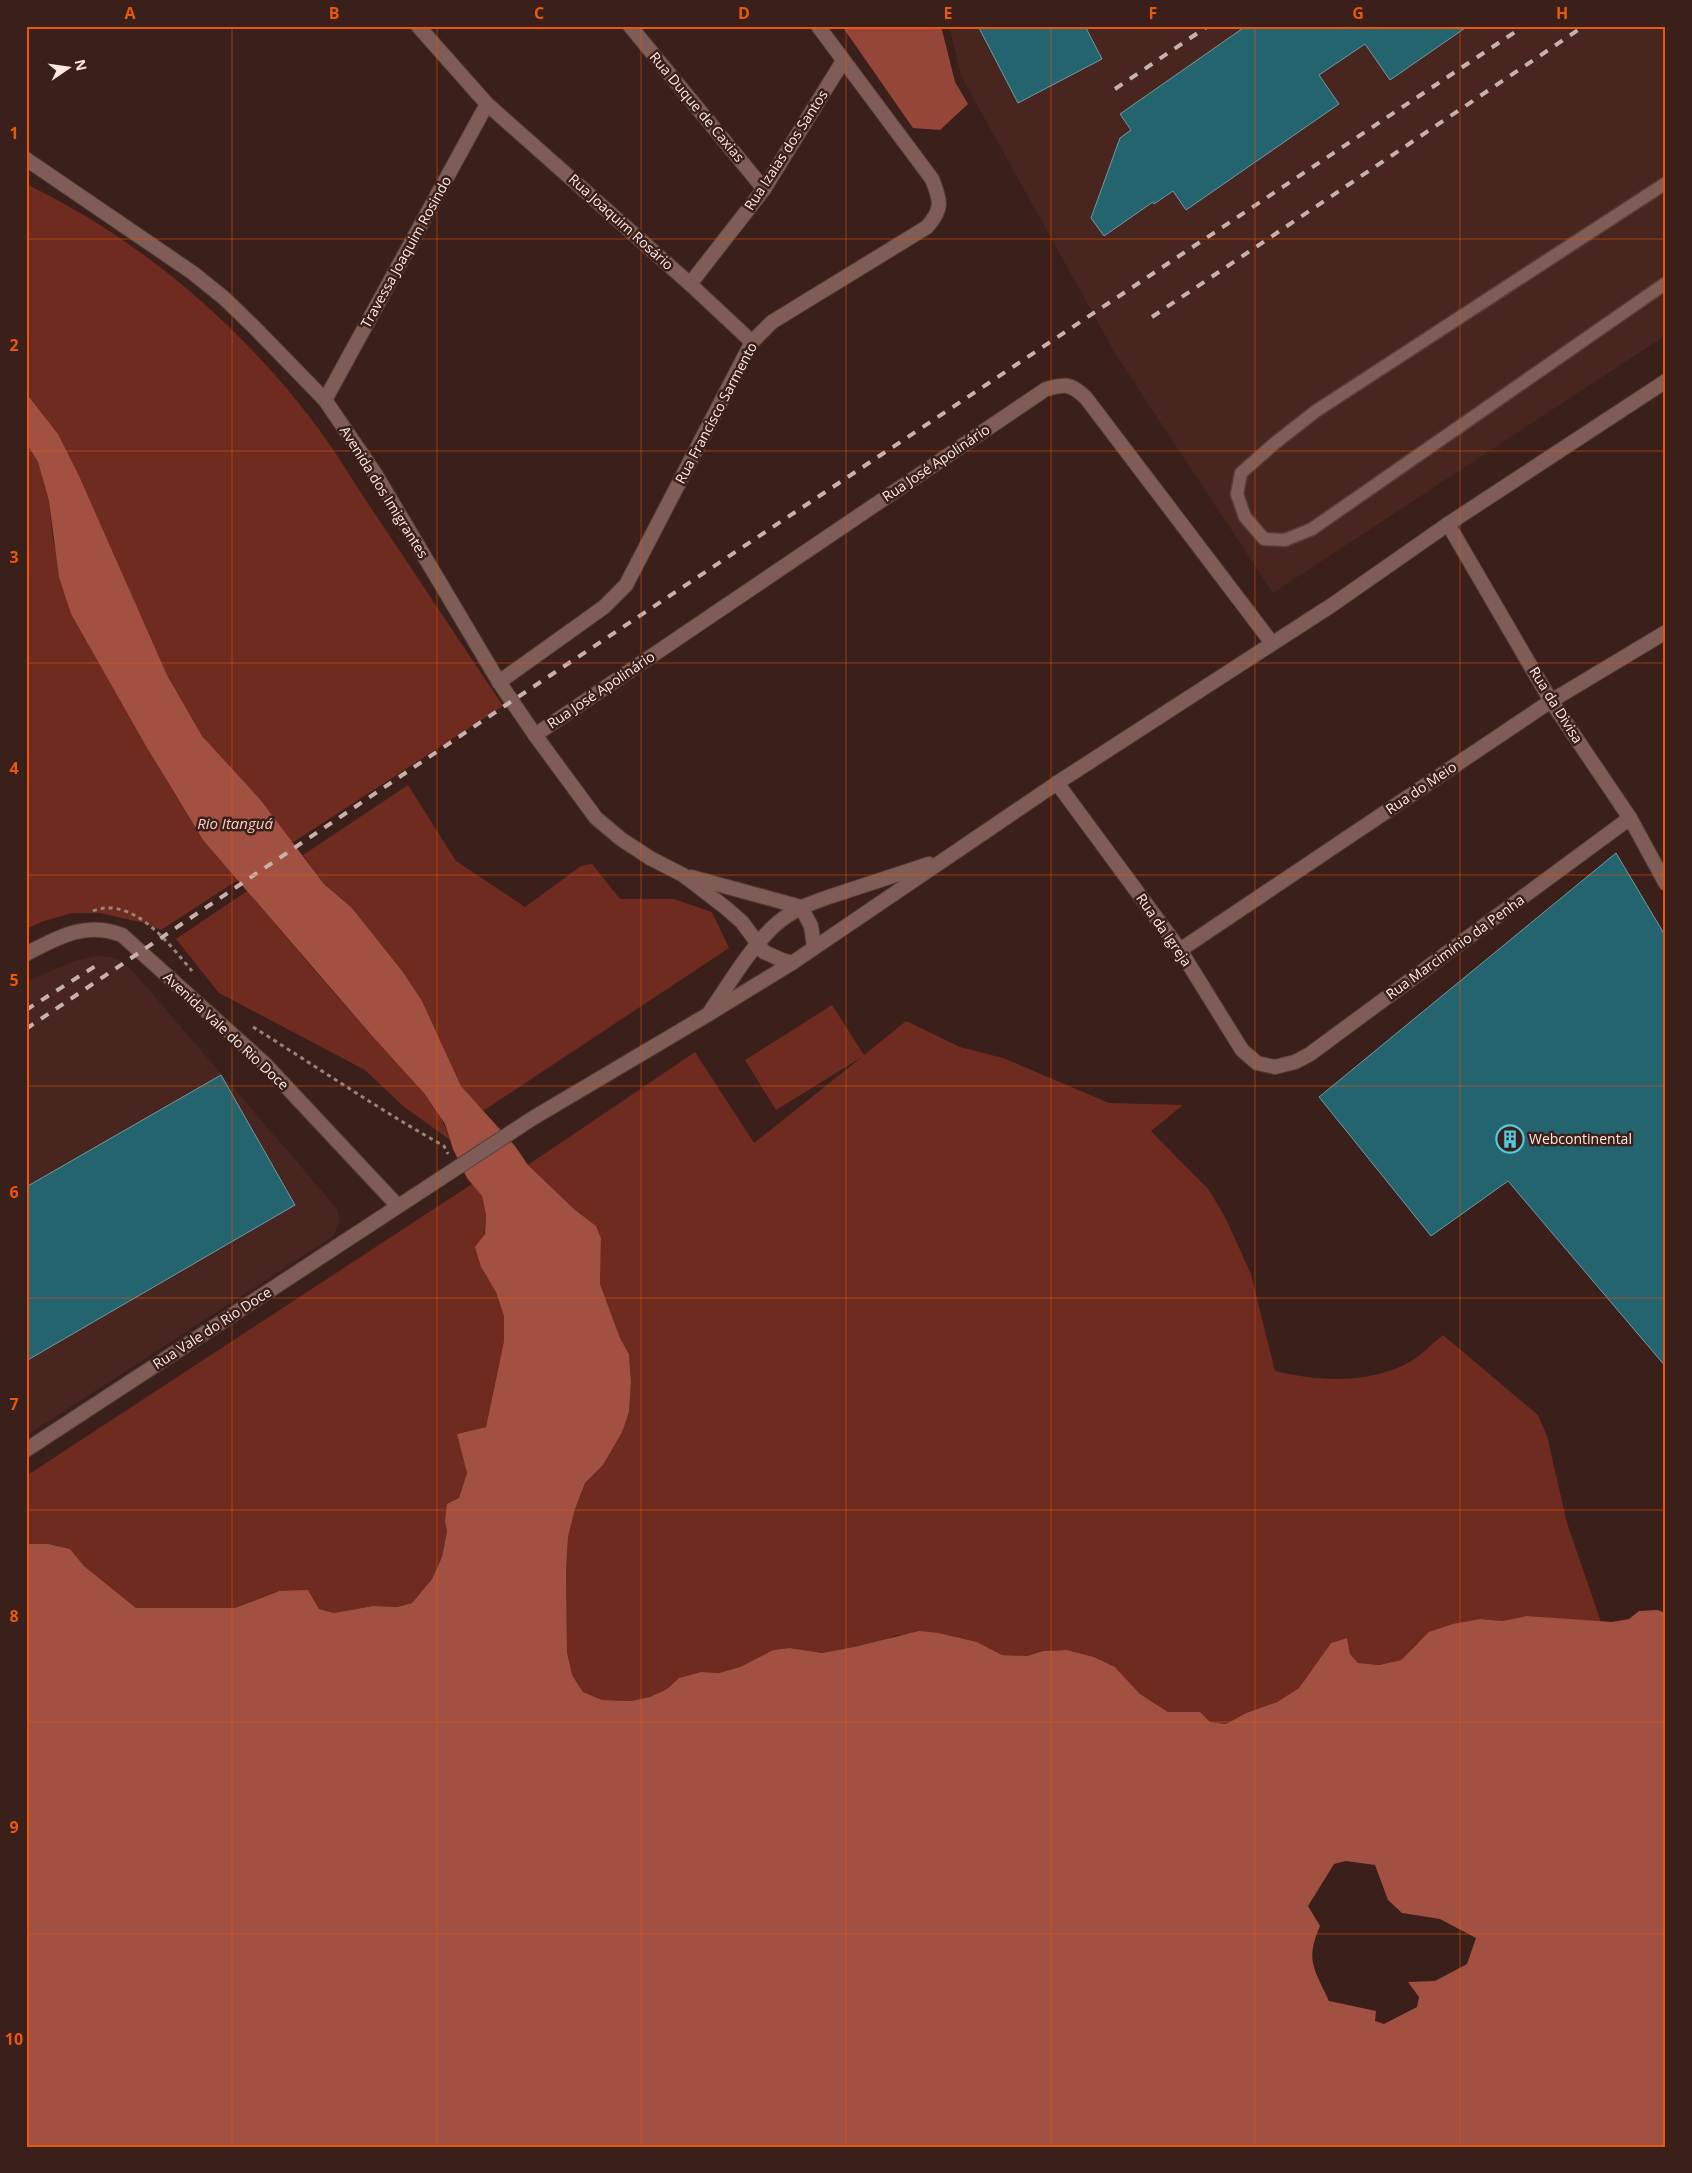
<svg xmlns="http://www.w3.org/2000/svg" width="1692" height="2173" viewBox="0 0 1692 2173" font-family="'Open Sans',sans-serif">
	<rect width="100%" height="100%" fill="#3b1f1a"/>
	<g fill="#49251f">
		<path d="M949 26H1666V335L1273 593 1116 355 961 76Z"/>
		<path d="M97 956 117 958 132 970 333 1204 337 1210 339 1223 334 1235 329 1239 26 1436V982L74 961Z"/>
	</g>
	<g fill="#6f2b1f">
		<path d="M26 184C137 237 237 322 312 420 335 450 354 483 375 514 418 578 460 642 503 706L292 843 259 798 202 736 167 675 58 434 26 393Z"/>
		<path d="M26 443 38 462 49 501 53 539 71 614 174 793 203 840 238 880 161 930 144 923 100 913H72L44 921 26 929Z"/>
		<path d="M408 785 456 861 525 907 581 866 592 864 620 899H674L712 912 729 948 483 1111 461 1086 422 1001 403 972 352 908 324 884 303 855Z"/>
		<path d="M247 891C288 939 329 987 371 1035 400 1068 437 1097 450 1140L403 1106 365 1070 219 993 176 939Z"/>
		<path d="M832 1005 864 1055 906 1021 960 1047 1003 1058 1109 1103 1183 1105 1151 1131 1209 1190 1226 1219 1251 1274 1275 1371C1317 1381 1363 1384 1404 1365 1418 1359 1431 1344 1443 1335L1538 1415 1547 1436 1567 1523 1601 1622 1527 1616 1502 1621 1480 1619 1416 1644 1401 1660 1379 1665 1358 1663 1350 1654 1347 1638 1331 1643 1299 1688 1277 1702 1246 1713 1226 1724 1210 1722 1199 1712H1168L1140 1694 1115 1667 1094 1657 1067 1650 1043 1651 1027 1656 1002 1655 977 1642 939 1633 897 1635 881 1641 822 1653 791 1648 773 1650 740 1667 719 1673 701 1672 679 1678 667 1689 650 1697 631 1701 602 1700 583 1692 572 1675 567 1652 566 1571 568 1537 575 1509 585 1483 603 1465 629 1412 631 1382 629 1354 620 1338 600 1284 601 1238 596 1226 574 1209 528 1165 695 1052 754 1143 862 1057 776 1110 745 1060Z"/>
		<path d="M472 1184 482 1196 486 1215 481 1267 496 1292 504 1315V1341L486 1427 457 1434 467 1473 459 1498 445 1521 447 1531 442 1557 432 1579 412 1603 397 1607 373 1606 334 1613 319 1609 278 1591 235 1608H136L84 1566 70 1549 48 1544H26V1476Z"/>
	</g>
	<path fill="#964638" d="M842 26H941L955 82 968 104 940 130 913 128Z"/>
	<path fill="#a25042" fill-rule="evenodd" d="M26 393 58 434 79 476 167 675 202 736 259 798 324 884 352 908 403 972 422 1001 461 1086 515 1146 528 1165 574 1209 596 1226 601 1238 600 1284 620 1338 629 1354 631 1382 629 1412 622 1432 603 1465 585 1483 575 1509 568 1537 566 1571 567 1652 572 1675 583 1692 602 1700 631 1701 650 1697 667 1689 679 1678 701 1672 719 1673 740 1667 773 1650 790 1648 822 1653 858 1646 919 1631 939 1633 977 1642 1002 1655 1027 1656 1043 1651 1067 1650 1094 1657 1115 1667 1140 1694 1168 1712H1200L1210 1722 1226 1724 1246 1713 1277 1702 1299 1688 1331 1643 1347 1638 1350 1654 1358 1663 1379 1665 1401 1660 1429 1632 1453 1624 1480 1619 1502 1621 1527 1616 1612 1622 1629 1619 1639 1611 1657 1610 1666 1613V2147H26V1544H48L70 1549 84 1566 136 1608H235L279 1591 308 1590 319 1609 334 1613 373 1606 397 1607 412 1603 432 1579 442 1557 447 1531 445 1521 447 1504 459 1498 467 1473 457 1434 486 1427 504 1341V1316L496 1292 481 1267 475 1247 485 1234 486 1215 482 1196 467 1178 453 1149 445 1124 424 1093 373 1037 203 840 146 746 71 614 59 577 49 501 38 462 26 443ZM1346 1861 1375 1865 1388 1900 1402 1913 1440 1919 1476 1938 1467 1964 1435 1981 1408 1982 1419 1997 1417 2007 1384 2024 1375 2021 1376 2011 1329 2001C1314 1968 1305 1961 1320 1926L1308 1906 1334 1864Z"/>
	<g fill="#24646f" stroke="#719aa2">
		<path d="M978 26H1085L1102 59 1018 103Z"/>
		<path d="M1246 26H1468L1390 80 1365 44 1319 75 1339 104 1186 210 1173 191 1154 204 1153 202 1104 236 1091 218 1120 138 1131 130 1120 114Z"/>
		<path d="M1616 853 1666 937V1367L1508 1181 1431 1236 1319 1097Z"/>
		<path d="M221 1075 295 1205 26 1361V1187Z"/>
	</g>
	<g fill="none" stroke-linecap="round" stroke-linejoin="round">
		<g stroke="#563e3a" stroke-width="15">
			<path id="service" d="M1666 183 1316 411 1275 443 1241 473 1237 494 1245 517 1264 539 1285 540 1312 529 1666 283"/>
		</g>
		<g stroke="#563e3a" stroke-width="16">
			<g id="minor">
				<path d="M418 26 487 104 690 284 752 342"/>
				<path d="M630 26 764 189"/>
				<path d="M690 284 764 189 843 61"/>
				<path d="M325 400 487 104"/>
				<path d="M1448 524 1551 701 1630 818 1666 884"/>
				<path d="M499 682 604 607 626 585 752 342 772 322 927 227C943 209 941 201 932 179L818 26"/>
				<path d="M535 735 1046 389C1065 384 1071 383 1086 398L1272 643"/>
				<path d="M1057 783 1180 950 1242 1050 1257 1063 1275 1067 1295 1062 1310 1054 1630 818"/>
				<path d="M1180 950 1551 701 1666 632"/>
			</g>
		</g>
		<g stroke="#563e3a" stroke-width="16">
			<g id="tertiary">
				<path d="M26 159 193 273 224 298 253 326 325 400 376 475 499 682 535 735 596 818 621 839 650 858 683 875 726 908 742 922 764 952 782 960 792 963"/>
				<path d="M691 877 801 907 811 926 814 946"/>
				<path d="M26 954C58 937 86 921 122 935L265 1064 397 1205"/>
				<path d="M711 1010C730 983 748 951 773 927 796 905 826 898 856 888 880 880 904 872 929 864"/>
				<path d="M26 1450 533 1118 707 1015 792 963 1057 783 1332 605 1448 524 1666 381"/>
			</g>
		</g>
		<g stroke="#9b837e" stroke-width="3" stroke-dasharray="4 4" stroke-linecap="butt">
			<path d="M93 911C133 895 170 945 192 971"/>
			<path d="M253 1027C317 1067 378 1109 444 1146L448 1154"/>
		</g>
		<use href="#service" stroke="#7f5d56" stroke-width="12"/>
		<use href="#minor" stroke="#7f5d56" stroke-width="14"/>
		<use href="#tertiary" stroke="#7f5d56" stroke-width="14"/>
		<g stroke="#c8b1ac" stroke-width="4" stroke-dasharray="9 9" stroke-linecap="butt">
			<path d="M1115 89 1208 26"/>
			<path d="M1152 317 1584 26"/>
			<path d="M26 1010 97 965"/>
			<path d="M26 1029 512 701 1524 26"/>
		</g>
	</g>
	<path fill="none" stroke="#e8590c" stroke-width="1" stroke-opacity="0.55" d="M232 26V2147M437 26V2147M641 26V2147M846 26V2147M1051 26V2147M1255 26V2147M1460 26V2147M26 239H1666M26 451H1666M26 663H1666M26 875H1666M26 1086H1666M26 1298H1666M26 1510H1666M26 1722H1666M26 1934H1666"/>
	<defs>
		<g id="building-ring" transform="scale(1.4375)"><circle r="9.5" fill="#3b1f1a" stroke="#55cadf" stroke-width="1.5"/><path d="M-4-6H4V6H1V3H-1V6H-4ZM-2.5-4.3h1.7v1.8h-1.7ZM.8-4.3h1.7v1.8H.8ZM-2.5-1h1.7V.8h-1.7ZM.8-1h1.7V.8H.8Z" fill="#55cadf"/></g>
	</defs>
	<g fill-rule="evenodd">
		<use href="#building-ring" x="1510" y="1139"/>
	</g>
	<g text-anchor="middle" stroke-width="5" stroke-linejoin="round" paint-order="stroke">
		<g font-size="14" fill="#fde8e4" stroke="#3b1f1a">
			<text transform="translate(697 107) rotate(50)" y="5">Rua Duque de Caxias</text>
			<text transform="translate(786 150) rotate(-57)" y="5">Rua Izaias dos Santos</text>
			<text transform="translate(621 222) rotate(42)" y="5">Rua Joaquim Rosário</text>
			<text transform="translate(406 252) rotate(-61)" y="5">Travessa Joaquim Rosindo</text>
			<text transform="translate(716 413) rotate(-62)" y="5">Rua Francisco Sarmento</text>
			<text transform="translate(936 463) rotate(-34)" y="5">Rua José Apolinário</text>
			<text transform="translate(384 492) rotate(58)" y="5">Avenida dos Imigrantes</text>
			<text transform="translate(601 690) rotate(-34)" y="5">Rua José Apolinário</text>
			<text transform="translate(1556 705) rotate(58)" y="5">Rua da Divisa</text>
			<text transform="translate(1421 788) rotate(-34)" y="5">Rua do Meio</text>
			<text transform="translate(1164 930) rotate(55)" y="5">Rua da Igreja</text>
			<text transform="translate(1455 947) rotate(-36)" y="5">Rua Marcimínio da Penha</text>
			<text transform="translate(226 1031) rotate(43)" y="5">Avenida Vale do Rio Doce</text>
			<text transform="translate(212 1328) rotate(-33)" y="5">Rua Vale do Rio Doce</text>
		</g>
		<g font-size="14" fill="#fde8e4" stroke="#3b1f1a" text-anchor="start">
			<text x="1529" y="1144">Webcontinental</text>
		</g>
		<g font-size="15" font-style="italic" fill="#fbcbc1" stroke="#3b1f1a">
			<text x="235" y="829">Rio Itanguá</text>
		</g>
	</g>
	<rect width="1692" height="2173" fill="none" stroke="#3b1f1a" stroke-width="55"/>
	<g transform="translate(68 68) rotate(77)" stroke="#3b1f1a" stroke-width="4" paint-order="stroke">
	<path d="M0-4L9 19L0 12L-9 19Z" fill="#fde8e4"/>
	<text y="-8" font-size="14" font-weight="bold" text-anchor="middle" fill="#fde8e4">N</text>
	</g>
	<rect x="28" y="28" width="1636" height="2118" fill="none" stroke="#e8590c" stroke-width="2"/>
	<g font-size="16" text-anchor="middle" font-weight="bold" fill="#e8590c">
		<text x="130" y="19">A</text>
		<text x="334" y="19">B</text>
		<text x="539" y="19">C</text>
		<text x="744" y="19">D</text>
		<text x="948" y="19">E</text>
		<text x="1153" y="19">F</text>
		<text x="1358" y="19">G</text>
		<text x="1562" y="19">H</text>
		<text x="14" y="139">1</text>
		<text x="14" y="351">2</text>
		<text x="14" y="563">3</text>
		<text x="14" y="774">4</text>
		<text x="14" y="986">5</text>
		<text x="14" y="1198">6</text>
		<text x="14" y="1410">7</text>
		<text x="14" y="1622">8</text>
		<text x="14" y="1833">9</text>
		<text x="14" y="2045">10</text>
	</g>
</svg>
